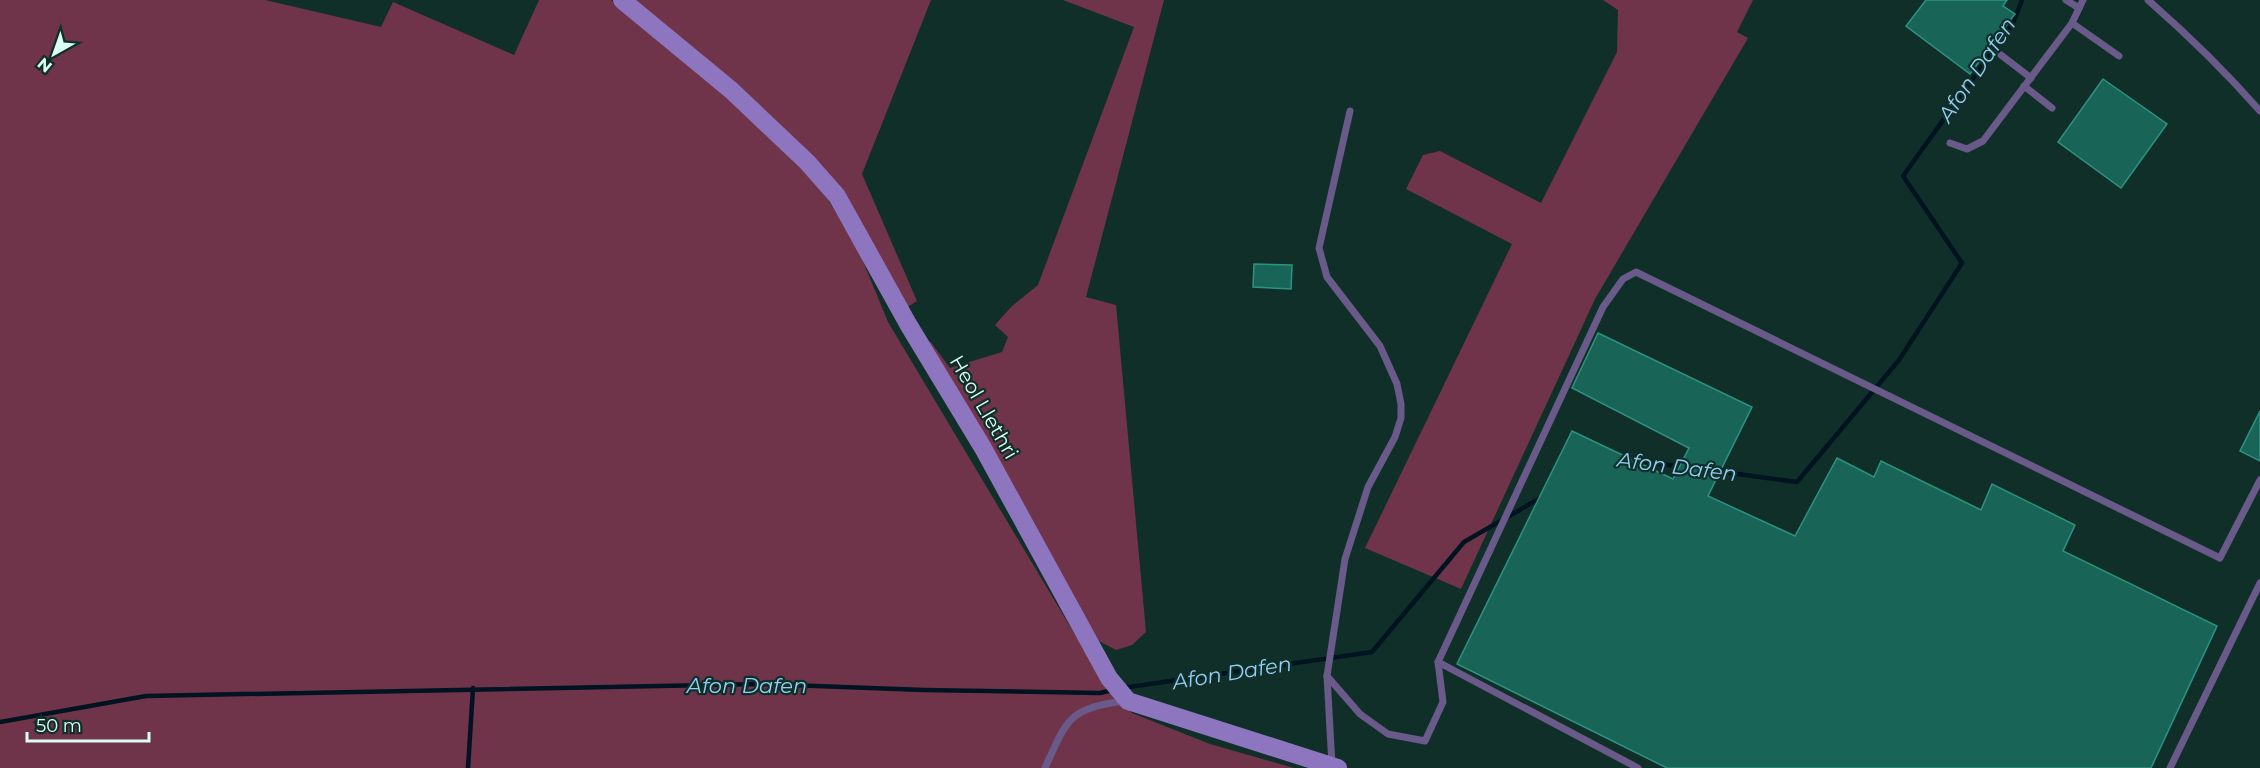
<svg xmlns="http://www.w3.org/2000/svg" width="2260" height="768" viewBox="0 0 2260 768" font-family="Montserrat,sans-serif">
	<rect width="100%" height="100%" fill="#102f29"/>
	<g fill="#70344a">
		<path d="M0 0H265L381 27 393 2 514 55 539 0H611L714 84 800 162 828 199 860 254 888 322 1105 685 1132 713 1210 744 1294 768H0Z"/>
		<path d="M622 0H931L862 174 917 301 901 311 837 196Z"/>
		<path d="M1063 0H1164L1086 297 1116 305 1146 632 1132 645 1116 650 1099 641 929 358 930 341 950 368 1002 352 1008 337 995 325 1012 306 1038 285 1134 27Z"/>
		<path d="M1603 0H1753L1737 32 1748 38 1595 299 1461 589 1365 548 1512 244 1406 189 1423 155 1440 151 1541 203 1617 52 1618 10Z"/>
	</g>
	<g fill="none" stroke-linecap="round" stroke-linejoin="round">
		<g stroke="#001321" stroke-width="4.5">
			<path d="M1630 460 1684 467"/>
			<path d="M1716 471 1797 482 1899 360 1962 263 1903 176 2013 23 2022 0"/>
			<path d="M1122 688 1372 652 1464 542 1542 497"/>
			<path d="M0 722 146 696 760 684 924 690 1100 693 1113 690"/>
			<path d="M468 768 473 688"/>
		</g>
	</g>
	<g fill="#186558" stroke="#2e9280" stroke-width="1.5">
		<path d="M1926 0H2007L2003 6 2015 14 1970 74 1906 26Z"/>
		<path d="M2103 79 2167 124 2121 188 2058 142Z"/>
		<path d="M1254 264 1292 265 1291 289 1253 287Z"/>
		<path d="M1598 333 1752 407 1708 496 1795 536 1837 458 1874 477 1881 461 1981 510 1992 484 2075 525 2063 551 2217 626 2151 768H1667L1457 664 1572 431 1673 479 1689 448 1572 388Z"/>
		<path d="M2260 411V461L2240 451Z"/>
	</g>
	<g fill="none" stroke-linecap="round" stroke-linejoin="round">
		<g stroke="#695a89" stroke-width="7">
			<path d="M2066 0 2079 8"/>
			<path d="M2148 0C2188 35 2225 71 2260 111"/>
			<path d="M2072 23 2119 56"/>
			<path d="M2001 55 2031 78"/>
			<path d="M2024 86 2052 108"/>
			<path d="M1950 143 1967 149 1983 141 2072 23 2083 0"/>
			<path d="M1438 662 1638 768"/>
			<path d="M1327 676 1360 714 1388 734 1425 741 1443 702 1438 662 1603 307 1623 279 1636 272 2220 558 2260 480"/>
			<path d="M1332 765 1327 676 1345 559 1368 487 1395 437 1401 418V404L1397 384 1380 346 1327 277 1319 248 1350 111"/>
			<path d="M1045 768C1067 719 1069 708 1125 701"/>
			<path d="M2170 768 2260 583"/>
		</g>
		<path stroke="#8e75c0" stroke-width="18" d="M622 0 731 90 807 162 837 196 908 324 983 448 1109 678 1128 701 1338 768"/>
	</g>
	<g text-anchor="middle" stroke-width="4.5" stroke-linejoin="round" paint-order="stroke">
		<g font-size="20" fill="#dafdf4" stroke="#102f29">
			<text transform="translate(984 407) rotate(60)" y="7">Heol Llethri</text>
		</g>
		<g font-size="21" font-style="italic" fill="#93cef6" stroke="#102f29">
			<text transform="translate(1977 70) rotate(-56)" y="7">Afon Dafen</text>
			<text transform="translate(1677 467) rotate(7)" y="7">Afon Dafen</text>
			<text transform="translate(1232 673) rotate(-9)" y="7">Afon Dafen</text>
			<text x="747" y="693">Afon Dafen</text>
		</g>
	</g>
	<g transform="translate(54 54) rotate(220)" stroke="#102f29" stroke-width="4.5" paint-order="stroke">
	<path d="M0-4.5L10 22L0 15L-10 22Z" fill="#dafdf4"/>
	<text y="-9" font-size="16" font-weight="bold" text-anchor="middle" fill="#dafdf4">N</text>
	</g>
	<path d="M27 732v9h122v-9" fill="none" stroke="#dafdf4" stroke-width="3"/>
	<text x="36" y="732" font-size="18" fill="#dafdf4" stroke="#102f29" stroke-width="4.5" paint-order="stroke">50 m</text>
</svg>
